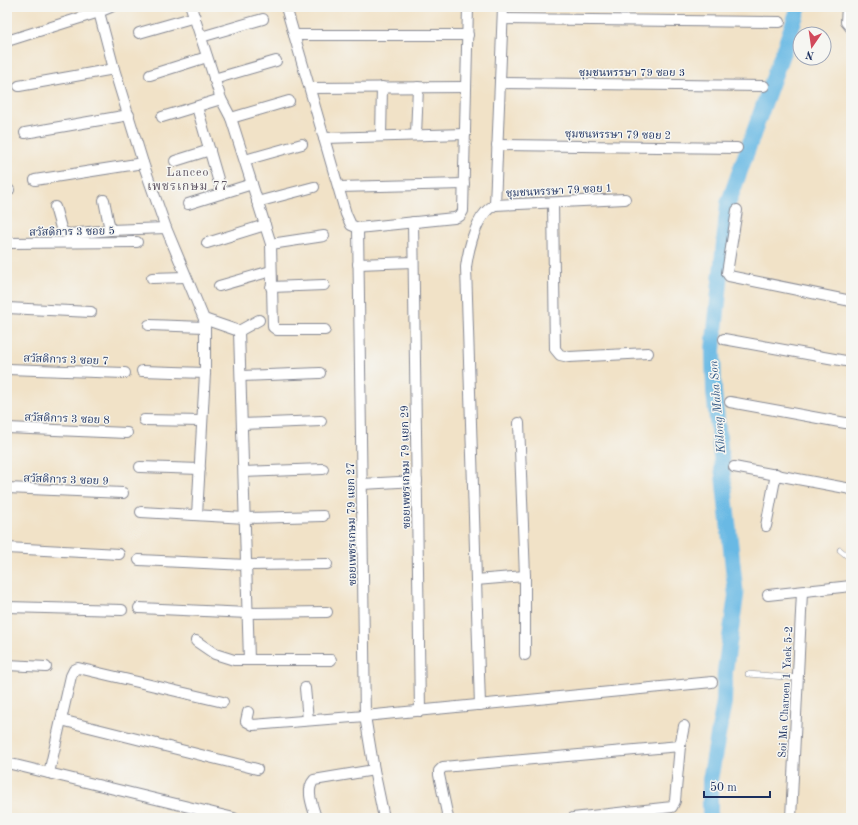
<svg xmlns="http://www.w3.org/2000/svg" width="858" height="825" viewBox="0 0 858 825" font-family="'Old Standard TT','Noto Serif Thai',serif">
	<rect width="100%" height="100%" fill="#f6f6f2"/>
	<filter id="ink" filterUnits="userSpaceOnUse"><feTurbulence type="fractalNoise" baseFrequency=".025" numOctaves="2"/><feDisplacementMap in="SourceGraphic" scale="8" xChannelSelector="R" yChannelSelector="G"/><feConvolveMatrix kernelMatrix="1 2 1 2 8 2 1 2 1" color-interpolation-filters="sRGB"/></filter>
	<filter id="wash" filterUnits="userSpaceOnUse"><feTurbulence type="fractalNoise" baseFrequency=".012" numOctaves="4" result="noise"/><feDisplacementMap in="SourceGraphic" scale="16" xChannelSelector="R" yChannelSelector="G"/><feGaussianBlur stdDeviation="0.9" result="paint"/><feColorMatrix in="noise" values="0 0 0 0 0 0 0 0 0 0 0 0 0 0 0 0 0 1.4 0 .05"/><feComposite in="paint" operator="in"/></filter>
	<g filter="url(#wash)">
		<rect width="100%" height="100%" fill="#f1e2c7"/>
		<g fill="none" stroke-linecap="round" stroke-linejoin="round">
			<path stroke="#69b9e4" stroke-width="16" d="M710 818V780L724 702 725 671 736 596 714 392 713 350 728 204 799 7"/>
		</g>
	</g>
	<g filter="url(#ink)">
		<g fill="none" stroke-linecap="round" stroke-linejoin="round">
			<g stroke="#868892" stroke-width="6">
				<g id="service">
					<path d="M840 550 851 559"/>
					<path d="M748 674 798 678"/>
				</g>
			</g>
			<g stroke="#868892" stroke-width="12">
				<g id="minor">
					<path d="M111 7 99 12 114 69 143 163 166 228 204 319 239 331 259 320"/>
					<path d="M191 7 221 99 231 118 271 244 273 327 277 330H325"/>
					<path d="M286 7 346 214 351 225 358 228 454 218 460 216 463 211 468 7"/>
					<path d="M847 7 846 22 851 28"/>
					<path d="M503 19 780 22"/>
					<path d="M139 33 195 17"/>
					<path d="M294 35H468"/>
					<path d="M201 37 263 19"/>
					<path d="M7 41 99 12"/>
					<path d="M150 75 207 57"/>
					<path d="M214 79 276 61"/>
					<path d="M500 83 764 86"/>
					<path d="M19 86 114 69"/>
					<path d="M310 88 466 87"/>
					<path d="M197 107 222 193"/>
					<path d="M162 117 221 99"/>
					<path d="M231 118 289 101"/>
					<path d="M25 133 129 115"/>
					<path d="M416 135 418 87"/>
					<path d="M381 136 382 87"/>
					<path d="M324 138 465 134"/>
					<path d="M497 145 737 148"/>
					<path d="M245 160 302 144"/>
					<path d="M175 161 210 150"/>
					<path d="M35 180 143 163"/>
					<path d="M338 187 464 184"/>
					<path d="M7 190H9"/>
					<path d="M104 200 110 230"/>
					<path d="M257 202 314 187"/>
					<path d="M553 203 555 349 560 355 569 357 648 353"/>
					<path d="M188 204 252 184"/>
					<path d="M495 205 625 199"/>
					<path d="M55 207 61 228 63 232 69 234 110 230 166 228"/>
					<path d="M737 210 727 273 729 276 851 301"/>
					<path d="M413 222 420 711"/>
					<path d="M358 228 365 716 374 770 384 818"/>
					<path d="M7 243 137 242"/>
					<path d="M207 243 265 225"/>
					<path d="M271 244 324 236"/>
					<path d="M358 264 413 262"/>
					<path d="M152 278 185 277"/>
					<path d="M219 286 271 271"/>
					<path d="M271 287 324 285"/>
					<path d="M7 308 91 312"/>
					<path d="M149 325 205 327"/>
					<path d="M239 331 249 660"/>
					<path d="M724 339 851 362"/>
					<path d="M7 369 125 373"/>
					<path d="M142 371 205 373"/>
					<path d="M241 376 320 373"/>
					<path d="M730 402 851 424"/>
					<path d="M144 420 202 421"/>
					<path d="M519 423 525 576V655"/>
					<path d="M242 424 321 421"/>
					<path d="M7 428 127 433"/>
					<path d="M140 467 200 469"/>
					<path d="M734 467 851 489"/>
					<path d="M244 472 323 469"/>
					<path d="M362 484 417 481"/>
					<path d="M7 488 123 493"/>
					<path d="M141 512 246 518 323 516"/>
					<path d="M197 515 205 373V327L204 319"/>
					<path d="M766 526 776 474"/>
					<path d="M7 548 119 554"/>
					<path d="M139 560 247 565 327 564"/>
					<path d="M476 580 525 576"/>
					<path d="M768 595 851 586"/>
					<path d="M7 607 122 610"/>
					<path d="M139 608 248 613 327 612"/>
					<path d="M196 641 215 654 234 660H331"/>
					<path d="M7 665 46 667"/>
					<path d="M305 688 308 720"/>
					<path d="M480 705 466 267C468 252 474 225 485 213 487 210 491 207 495 205L503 7"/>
					<path d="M248 712 246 721 253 725 365 716 712 682"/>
					<path d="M61 720 257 769"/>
					<path d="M7 763 234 818"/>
					<path d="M49 773 71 676 74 670 78 668 223 702"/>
					<path d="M316 818C313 807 305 790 314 780L374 770"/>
					<path d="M448 818 439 775V771L443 767 680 746"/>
					<path d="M573 818 672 807 675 801 680 746 684 726"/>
					<path d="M791 818 802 592"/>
				</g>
			</g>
			<use href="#service" stroke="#fff" stroke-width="5"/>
			<use href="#minor" stroke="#fff" stroke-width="10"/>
		</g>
	</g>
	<g text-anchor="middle" stroke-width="3" stroke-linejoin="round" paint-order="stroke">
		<g font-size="11" fill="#1b2f5e" stroke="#f6f6f2">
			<text x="632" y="76">ชุมชนหรรษา 79 ซอย 3</text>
			<text transform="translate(618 134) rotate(1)" y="4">ชุมชนหรรษา 79 ซอย 2</text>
			<text transform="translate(559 190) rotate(-3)" y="4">ชุมชนหรรษา 79 ซอย 1</text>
			<text transform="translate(72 231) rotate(-1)" y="4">สวัสดิการ 3 ซอย 5</text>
			<text transform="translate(66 359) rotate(2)" y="4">สวัสดิการ 3 ซอย 7</text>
			<text transform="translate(67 418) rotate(2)" y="4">สวัสดิการ 3 ซอย 8</text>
			<text transform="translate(405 467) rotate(-91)" y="4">ซอยเพชรเกษม 79 แยก 29</text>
			<text transform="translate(66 479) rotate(2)" y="4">สวัสดิการ 3 ซอย 9</text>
			<text transform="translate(351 524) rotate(-91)" y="4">ซอยเพชรเกษม 79 แยก 27</text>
			<text transform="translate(785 692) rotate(-87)" y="4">Soi Ma Charoen 1 Yaek 5-2</text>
		</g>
		<g font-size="12" letter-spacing="1" fill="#5e5462" stroke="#f6f6f2">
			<text x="188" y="176">Lanceo<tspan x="188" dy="14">เพชรเกษม 77</tspan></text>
		</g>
		<g font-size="12" font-style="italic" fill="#325886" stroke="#f6f6f2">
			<text transform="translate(717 407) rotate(-95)" y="4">Khlong Maha Son</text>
		</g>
	</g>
	<rect width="858" height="825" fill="none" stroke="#f6f6f2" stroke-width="24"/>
	<g transform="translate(812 46) rotate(193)"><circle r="19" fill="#f6f6f2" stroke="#9ea6b7"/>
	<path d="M0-3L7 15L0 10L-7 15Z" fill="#d1495b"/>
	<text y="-6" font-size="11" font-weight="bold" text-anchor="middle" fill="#1b2f5e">N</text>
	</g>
	<path d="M704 791v6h66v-6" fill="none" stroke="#1b2f5e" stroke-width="2"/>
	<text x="710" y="791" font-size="12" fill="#1b2f5e" stroke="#f6f6f2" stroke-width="3" paint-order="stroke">50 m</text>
</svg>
